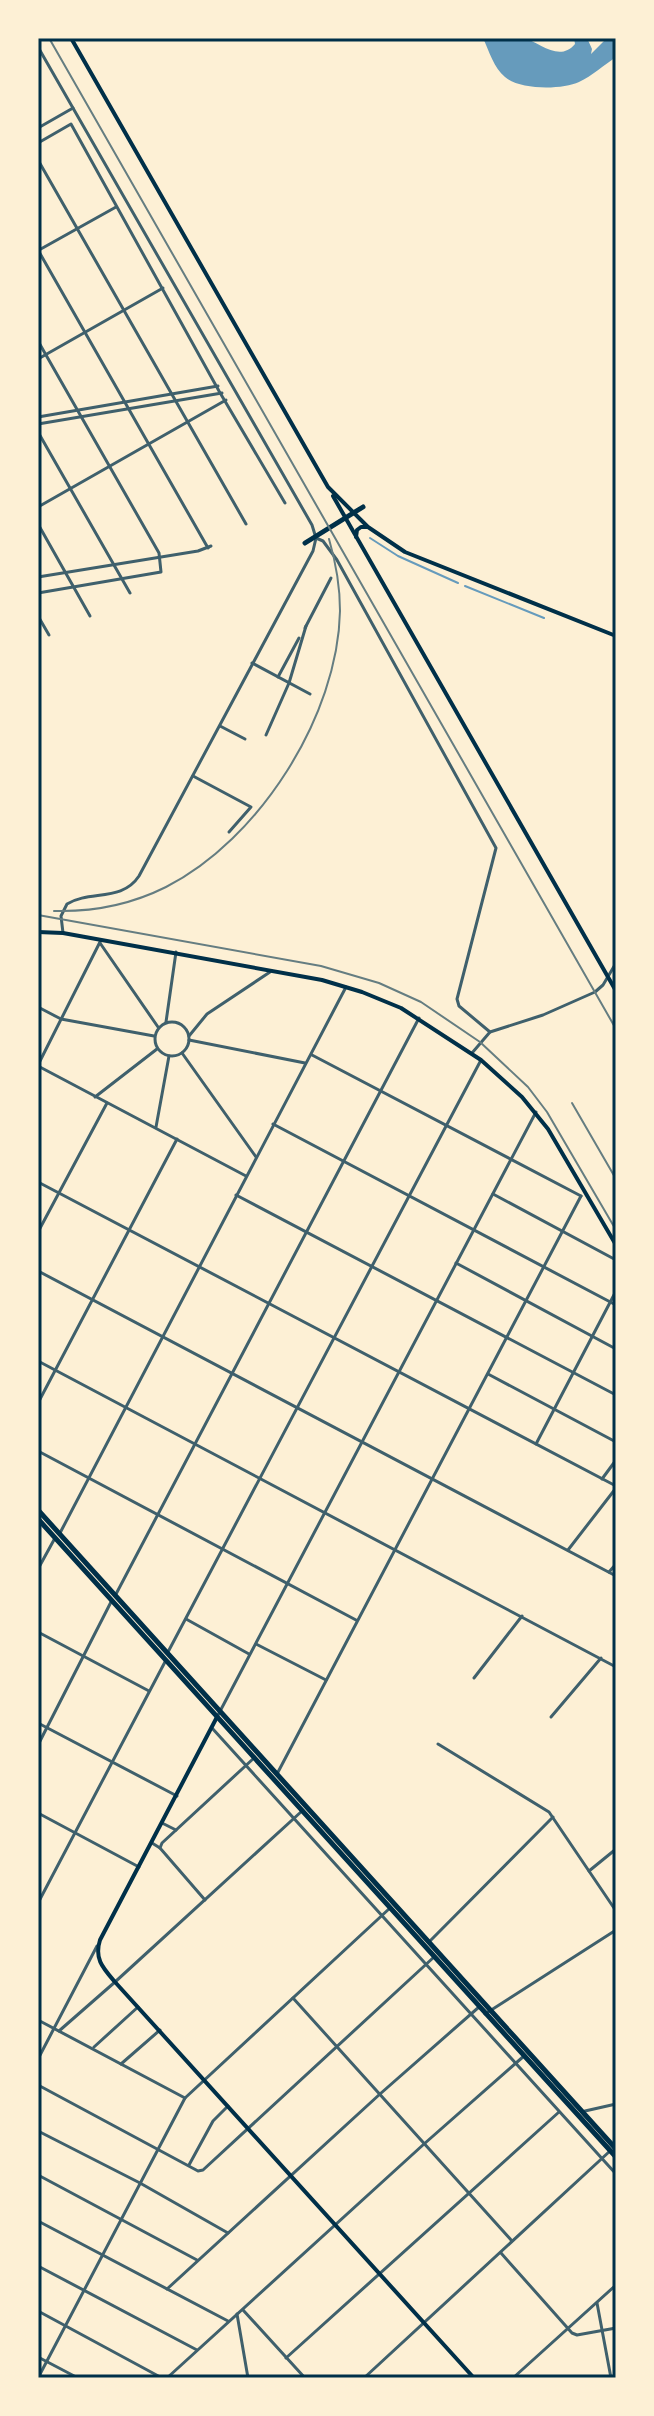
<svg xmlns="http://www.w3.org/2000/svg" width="654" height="2416" viewBox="0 0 654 2416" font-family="'Fira Sans Condensed',sans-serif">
	<rect width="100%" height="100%" fill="#fdf0d5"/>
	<path fill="#669bbc" d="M483 38C495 38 511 35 523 38 540 42 559 63 575 44L574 38H587L592 49 591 54 607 38H616V57C604 65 592 76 579 82 562 90 519 90 505 77 494 68 489 51 483 38Z"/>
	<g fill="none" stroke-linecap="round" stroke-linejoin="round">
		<g stroke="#669bbc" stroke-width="2">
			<path d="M370 538 398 556 458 583"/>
			<path d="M465 586 544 618"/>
		</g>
		<g stroke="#3f606c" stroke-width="3">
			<path d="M38 47 312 525 316 538 313 551 139 876C122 902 90 890 67 904L61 916 63 933"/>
			<path d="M38 128 73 108"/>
			<path d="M38 143 71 124 219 391 285 503"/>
			<path d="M38 160 246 524"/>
			<path d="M38 250 208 548"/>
			<path d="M39 250 116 207"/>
			<path d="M38 341 159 553 161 572 38 593"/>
			<path d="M38 359 163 288"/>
			<path d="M38 417 218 386"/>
			<path d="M38 424 222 393"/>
			<path d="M38 432 130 593"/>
			<path d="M38 507 226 400"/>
			<path d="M38 524 90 616"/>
			<path d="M316 538 323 541 337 560 496 848 457 999 459 1006 490 1032"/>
			<path d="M38 577 198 551 211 546"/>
			<path d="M38 616 49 635"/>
			<path d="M305 628 331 578"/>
			<path d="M252 663 310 694"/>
			<path d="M278 677 299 638"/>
			<path d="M220 726 245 739"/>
			<path d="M266 735 289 683 306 626"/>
			<path d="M193 776 251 807 229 832"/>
			<path d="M100 943 158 1027"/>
			<path d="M38 1007 61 1019 154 1036"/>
			<circle cx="172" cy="1039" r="17"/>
			<path d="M166 1022 176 952"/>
			<path d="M189 1036 207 1014 270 972"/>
			<path d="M189 1040 305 1063"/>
			<path d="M182 1053 256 1157"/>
			<path d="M472 1053 490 1032 543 1015 595 992 603 985 616 963"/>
			<path d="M312 1055 581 1196"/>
			<path d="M38 1065 100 942"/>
			<path d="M38 1066 246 1176"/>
			<path d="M95 1097 157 1049"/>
			<path d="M273 1124 616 1305"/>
			<path d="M156 1127 169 1056"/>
			<path d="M38 1182 616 1486"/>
			<path d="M493 1194 616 1260"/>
			<path d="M236 1195 616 1395"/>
			<path d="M38 1232 107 1103"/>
			<path d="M456 1263 616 1349"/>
			<path d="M38 1271 616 1576"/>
			<path d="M38 1361 616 1667"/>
			<path d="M488 1374 616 1442"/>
			<path d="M38 1403 177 1139"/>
			<path d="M536 1444 616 1291"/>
			<path d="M38 1451 356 1620"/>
			<path d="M602 1479 616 1460"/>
			<path d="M60 1533 346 987"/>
			<path d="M568 1550 616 1488"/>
			<path d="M38 1569 55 1538"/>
			<path d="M609 1572 616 1564"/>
			<path d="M115 1596 419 1018"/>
			<path d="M186 1619 249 1654"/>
			<path d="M38 1632 149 1691"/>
			<path d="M256 1644 326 1680"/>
			<path d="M168 1652 481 1060"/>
			<path d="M474 1678 522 1616"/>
			<path d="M217 1717 536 1112"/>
			<path d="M551 1717 601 1658"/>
			<path d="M38 1723 177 1796"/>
			<path d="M212 1728 616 2174"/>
			<path d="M438 1744 549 1812 616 1911"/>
			<path d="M38 1745 111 1602"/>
			<path d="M277 1774 581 1196"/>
			<path d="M38 1813 139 1867"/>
			<path d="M162 1823 176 1830"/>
			<path d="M152 1843 160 1848 205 1900"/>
			<path d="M160 1848 162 1843 254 1758"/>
			<path d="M589 1871 616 1849"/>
			<path d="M38 1903 166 1660"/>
			<path d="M429 1942 553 1817"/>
			<path d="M293 1998 512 2241"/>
			<path d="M485 2014 616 1930"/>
			<path d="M38 2020 185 2098"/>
			<path d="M59 2031 115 1982 302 1811"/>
			<path d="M94 2047 138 2007"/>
			<path d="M38 2059 97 1946"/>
			<path d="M121 2064 160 2030"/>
			<path d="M38 2085 198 2171 203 2170 434 1957"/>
			<path d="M585 2111 616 2104"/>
			<path d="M38 2131 140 2183 228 2233"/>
			<path d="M189 2165 213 2121 228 2106"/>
			<path d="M38 2175 197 2260"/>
			<path d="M38 2221 228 2321"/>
			<path d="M501 2253 572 2333 577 2335 616 2328"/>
			<path d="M38 2266 197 2350"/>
			<path d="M167 2289 380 2094 479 2007"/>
			<path d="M597 2303 611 2378"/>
			<path d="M243 2310 305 2378"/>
			<path d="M38 2311 162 2378"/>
			<path d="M237 2314 248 2378"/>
			<path d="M38 2357 78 2378"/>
			<path d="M286 2358 559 2112"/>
			<path d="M38 2378 185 2098 390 1908"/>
			<path d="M167 2378 424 2144 524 2056"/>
			<path d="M364 2378 610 2151"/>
			<path d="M513 2378 616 2285"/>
		</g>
		<g stroke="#003049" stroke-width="4">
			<path d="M71 38 328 487 368 527 405 552 616 636"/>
			<path d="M333 496 616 991"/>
			<path d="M356 537 357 530 361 527H367"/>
			<path d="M38 932 63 933 322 980 362 992 401 1008 481 1060 522 1097 548 1129 616 1245"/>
			<path d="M217 1717 100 1940C94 1959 103 1968 115 1982L474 2378"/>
		</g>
		<g stroke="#003049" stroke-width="5">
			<path d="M305 543 363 507"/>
			<path d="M38 1510 616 2149"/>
			<path d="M38 1519 616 2157"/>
		</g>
		<g stroke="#657d81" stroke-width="2">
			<path d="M49 38 616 1029"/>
			<path d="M54 911C92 912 132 904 166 887 259 840 338 716 340 611 340 586 336 563 329 539"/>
			<path d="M38 915 321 966 379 983 421 1002 480 1042 528 1087 547 1112 616 1230"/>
			<path d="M572 1103 616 1179"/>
		</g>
	</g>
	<rect width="654" height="2416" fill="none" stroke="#fdf0d5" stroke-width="80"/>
	<rect x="40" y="40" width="574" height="2336" fill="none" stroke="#003049" stroke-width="3"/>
</svg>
